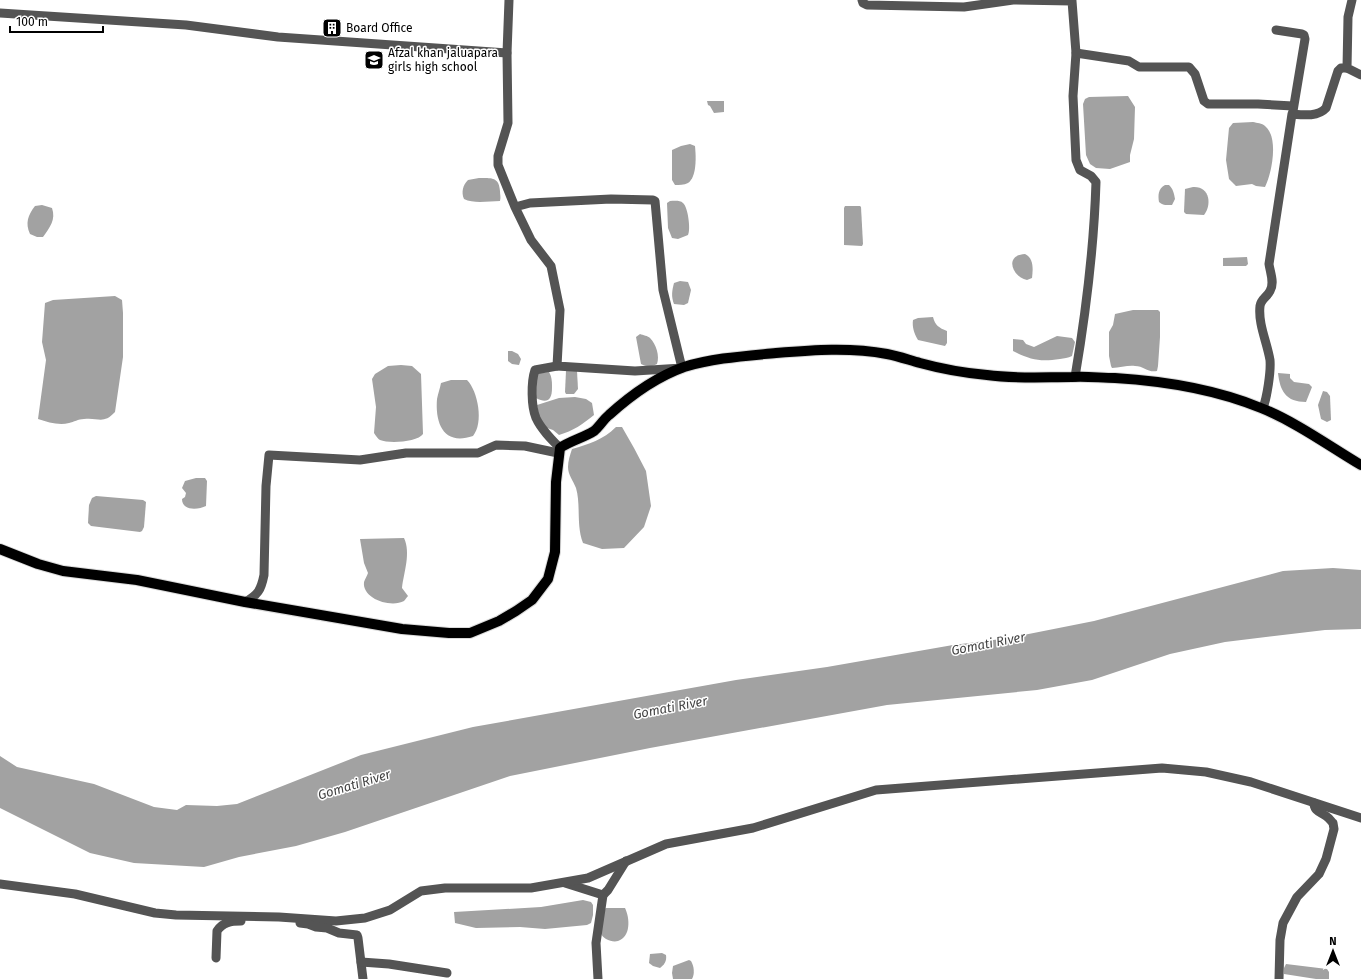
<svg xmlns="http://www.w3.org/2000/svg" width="1361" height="979" viewBox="0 0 1361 979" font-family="'Fira Sans',sans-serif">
	<rect width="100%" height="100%" fill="#fff"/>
	<g fill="#a2a2a2">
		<path d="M1128 96 1135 107 1134 139 1130 155V162L1110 169 1096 168 1090 164 1086 155 1083 104 1085 99 1089 97Z"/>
		<path d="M707 101H724V112L714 113 710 106 708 105Z"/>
		<path d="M1253 122C1257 123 1262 123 1265 126 1279 137 1272 173 1265 187L1256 186 1252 184 1236 186 1229 179 1226 160 1229 128 1233 123Z"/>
		<path d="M690 144 695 146C696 156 697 177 688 183 684 185 679 185 675 185L672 180V150L681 146Z"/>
		<path d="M479 178C492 178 499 177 500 191 500 195 501 197 500 201 489 201 474 204 464 199 461 192 463 185 468 180Z"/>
		<path d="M1165 185H1169C1173 189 1174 193 1175 199L1172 205C1167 205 1163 206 1159 202 1158 195 1158 189 1165 185Z"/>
		<path d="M1193 187C1210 186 1212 205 1204 215L1186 214 1184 212 1185 189Z"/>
		<path d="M670 201C674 201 680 200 683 203 688 207 691 230 688 235L678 239 672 238 668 228 667 203Z"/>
		<path d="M42 205 52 208C56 220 50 227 43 237H37L30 234C25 223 28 215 35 206Z"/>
		<path d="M845 206H860L861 207 863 244 862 246 844 245V208Z"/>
		<path d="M1025 254C1034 258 1033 270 1032 278L1027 280C1012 277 1004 255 1025 254Z"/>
		<path d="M1247 257 1248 264 1246 266H1223V258Z"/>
		<path d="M680 281 688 282 691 290 688 303 684 305 674 304C671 296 672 291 674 283Z"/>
		<path d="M115 296 122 300 123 313V357L115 412C103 425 98 417 84 419 78 419 74 422 69 423 59 426 48 422 38 419L46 360 42 342 45 303 53 300Z"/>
		<path d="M1133 310H1158L1160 312V337L1158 366 1157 371C1148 373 1144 366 1135 366 1128 365 1120 368 1112 368L1111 366 1109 356V332L1113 325 1115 314Z"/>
		<path d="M933 317C935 325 939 328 947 331V343L945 346 918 340C914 333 912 327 913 320L918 318Z"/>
		<path d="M640 334C643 335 648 336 650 338 656 344 660 356 657 364 651 367 647 367 641 364L636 337Z"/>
		<path d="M1057 336 1072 338 1075 342 1072 356C1068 358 1064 358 1060 359 1040 362 1031 360 1013 351V339L1023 340 1026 344 1034 347Z"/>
		<path d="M508 351H512L518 354 521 359 519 365 512 364 508 361Z"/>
		<path d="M401 365 412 366 421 374 423 434C418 442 389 444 380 440 378 439 376 436 374 433L376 407 372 379 375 374 388 366Z"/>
		<path d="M566 371H577L578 389 574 394H566L565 392Z"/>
		<path d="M549 372C552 377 552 382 552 388 552 400 547 404 536 398L537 373Z"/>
		<path d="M1278 373 1290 374V378L1294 382 1309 384 1312 387 1306 402C1286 402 1280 391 1278 373Z"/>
		<path d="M451 380H467C478 391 484 423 473 436 444 446 435 424 437 399 438 394 440 388 441 383Z"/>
		<path d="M1323 391 1327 392 1330 396 1331 420 1327 422 1321 419 1318 405Z"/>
		<path d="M575 397 586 399 592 403 594 415C583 424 573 431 559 435L553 430 544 427 538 417 537 405 559 398Z"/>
		<path d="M616 427H622L634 448 646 471 651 506 644 527 624 548 602 549 583 543C576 525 581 505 576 488 573 480 568 475 568 467 568 461 570 455 572 449 589 444 603 440 616 427Z"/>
		<path d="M196 478H205L207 481 206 506C198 510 182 511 182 499L185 497 186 493 182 488 185 481Z"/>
		<path d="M96 496 143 500 146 502 144 527 142 531 140 532 91 526 88 523 89 505 92 498Z"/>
		<path d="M404 538C411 553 404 572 402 588L408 596C408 596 404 601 404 601 391 608 362 599 364 582 365 579 367 576 368 573L364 563 360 539Z"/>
		<path d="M1333 568 1361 570V629L1325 630 1225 642 1170 654 1092 680 1037 690 887 705 650 748 510 776 345 832 296 846 239 857 204 867 134 863 90 853 0 808V756L17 767 94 784 154 807 177 810 186 805 217 806 237 804 361 755 473 727 736 680 827 667 953 645 1009 638 1094 621 1283 571Z"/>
		<path d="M583 900 591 902 593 905V915L591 923 587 925 545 929 520 927 476 928 455 923 454 912 541 907Z"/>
		<path d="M606 908H625C630 918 631 937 618 941 614 942 610 941 606 939 603 937 601 935 601 932 600 925 602 917 603 910Z"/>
		<path d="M662 953 666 955C667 961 664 965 660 968L653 966 649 963 650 954Z"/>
		<path d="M689 960 691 961C694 966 695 974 692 979H673L672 973 673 966Z"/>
		<path d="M1286 964 1327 969 1329 972V979H1316L1284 974V968Z"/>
	</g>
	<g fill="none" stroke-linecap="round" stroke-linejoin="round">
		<g stroke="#dbdbdb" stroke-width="12">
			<path id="major" d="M0 549 38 564 63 571 137 580 245 602 402 629 449 633H470L499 621 516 611 532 600 548 579 555 552 556 482 560 448C570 441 583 438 594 431 599 427 603 420 609 415 630 396 656 377 684 367 713 358 745 356 776 353 813 350 850 347 887 354 898 356 909 360 920 363 942 369 964 373 987 375 1015 379 1044 377 1072 377 1087 376 1101 378 1115 378 1164 381 1215 389 1261 408 1296 422 1329 446 1361 465"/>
		</g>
		<g stroke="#545454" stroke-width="9">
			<path d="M862 0 863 3 867 5 964 7 1013 0 1072 1 1076 53 1073 96 1076 160 1080 170 1091 176 1096 182C1094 247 1086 312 1075 377"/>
			<path d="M1352 0 1348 17 1347 68 1361 75"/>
			<path d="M0 13 186 25 278 37 507 53 509 0"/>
			<path d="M1276 30 1302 34 1304 35 1305 39 1293 111"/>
			<path d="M507 53 508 123 498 156V165L515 207 531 240 551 266 560 310 557 366 635 371 682 368 663 290 655 201 653 200 611 199 530 203 515 207"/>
			<path d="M1076 53 1129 61 1139 67H1189L1195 74 1204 101 1208 104H1258L1293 106"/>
			<path d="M557 366 535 370C531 382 531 406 536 418 541 429 551 439 560 448"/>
			<path d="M1263 408C1267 397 1271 372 1270 360 1267 342 1258 324 1260 306 1261 299 1267 297 1270 291 1275 283 1270 272 1269 264L1292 114C1303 115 1318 117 1326 108L1338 71 1341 68H1347"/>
			<path d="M245 602C258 595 261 590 264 575L266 486 269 455 360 460 406 453H478L496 445 525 446 558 453"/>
			<path d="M565 883 603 895 596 943 598 979"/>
			<path d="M0 884 75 894 155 913 176 915 279 917 336 921 365 918 390 910 421 891 445 888H531L588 878 666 844 753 828 876 790 1162 768 1206 772 1251 782 1361 818"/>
			<path d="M603 895 608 890 626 861"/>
			<path d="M300 923 308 924 316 927 327 928 339 933 357 935 358 938 363 979"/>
			<path d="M216 958 217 931C223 922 231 921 241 921"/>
			<path d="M361 962 389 964 447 973"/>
			<path d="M1279 979 1280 940 1283 923 1297 897 1319 874 1326 859 1334 829 1333 823C1331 821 1329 818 1326 816 1320 812 1314 811 1314 803"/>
		</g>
		<use href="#major" stroke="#000" stroke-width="10"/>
	</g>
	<defs>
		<g id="building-square" transform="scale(1)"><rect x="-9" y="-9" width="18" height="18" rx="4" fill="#000" stroke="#fff"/><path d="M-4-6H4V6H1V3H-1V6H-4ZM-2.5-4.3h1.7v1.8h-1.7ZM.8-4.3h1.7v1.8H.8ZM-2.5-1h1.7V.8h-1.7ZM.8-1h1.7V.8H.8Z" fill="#fff"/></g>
		<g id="school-square" transform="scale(1)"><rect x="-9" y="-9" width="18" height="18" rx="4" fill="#000" stroke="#fff"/><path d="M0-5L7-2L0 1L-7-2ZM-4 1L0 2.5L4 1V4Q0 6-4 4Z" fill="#fff"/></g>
	</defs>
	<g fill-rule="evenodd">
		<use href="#building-square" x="332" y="28"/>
		<use href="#school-square" x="374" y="60"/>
	</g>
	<g text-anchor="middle" stroke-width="3" stroke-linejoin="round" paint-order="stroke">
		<g font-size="12" fill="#000" stroke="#fff" text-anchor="start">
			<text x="346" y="32">Board Office</text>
			<text x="388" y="57">Afzal khan jaluapara<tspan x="388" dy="14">girls high school</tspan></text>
		</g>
		<g font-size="13" font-style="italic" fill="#434343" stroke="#fff">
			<text transform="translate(988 643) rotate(-11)" y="5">Gomati River</text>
			<text transform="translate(670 707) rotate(-11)" y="5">Gomati River</text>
			<text transform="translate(354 784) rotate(-17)" y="5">Gomati River</text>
		</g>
	</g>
	<g transform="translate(1333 951)" stroke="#ffffff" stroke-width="3" paint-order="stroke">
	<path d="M0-3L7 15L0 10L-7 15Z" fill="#000000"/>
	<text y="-6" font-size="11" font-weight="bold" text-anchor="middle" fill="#000000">N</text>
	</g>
	<path d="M10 26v6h93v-6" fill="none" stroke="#000000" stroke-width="2"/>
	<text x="16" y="26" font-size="12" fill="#000000" stroke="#ffffff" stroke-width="3" paint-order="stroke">100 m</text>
</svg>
